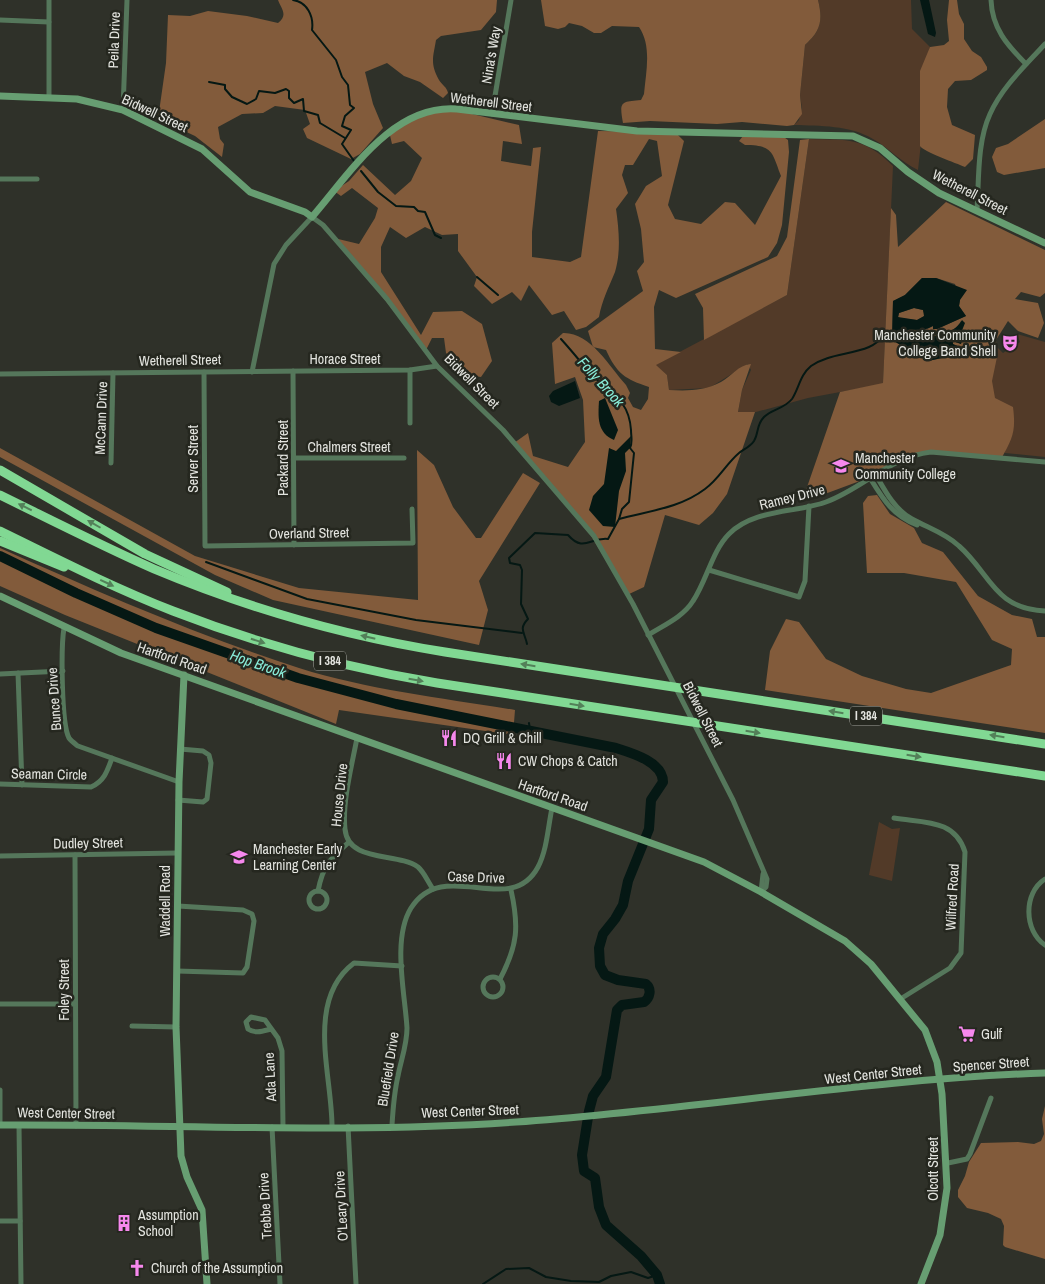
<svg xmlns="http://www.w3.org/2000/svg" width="1045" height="1284" viewBox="0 0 1045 1284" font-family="'Archivo Narrow',sans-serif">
	<rect width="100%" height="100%" fill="#2f3129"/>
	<g fill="#523a28">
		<path d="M818 0H911L912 29 930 47 920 86 922 134 918 170C901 162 889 148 873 139 850 125 820 126 794 125L799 120 802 108 800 95 805 45C821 31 823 20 818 0Z"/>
		<path d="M809 139C848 140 864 137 893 166L883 384 808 398 756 412H738L742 390 751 370 748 364 709 388 669 390 667 375 655 365 787 295Z"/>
		<path d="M1017 334 1045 342V457L1005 453 979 396 996 346 1003 353 1020 342Z"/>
		<path d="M879 822 892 829 900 828 892 881 869 875Z"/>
	</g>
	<g fill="#825b3b" fill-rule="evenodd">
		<path d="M278 0H497L496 12 481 30 441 36 436 40C433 58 430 63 439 80 442 85 447 87 448 93L443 98 420 82 404 76 387 63 365 72 373 104 383 128 360 154 351 159 307 138 303 129 310 124 305 110 275 106 263 113 242 114 218 127 220 139 224 144 222 157 195 136 135 108 134 103 137 100 153 112H159L166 63 168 15 190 16 208 11 247 16 278 23C288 15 282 10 278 0Z"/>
		<path d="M541 0H818C823 20 821 31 805 45L800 95 802 114 794 125 787 126 742 122 717 124 650 121 623 123C619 101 621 102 641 100L644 94C646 72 652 46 639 27L612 26 601 33H594L582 26 569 23 565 27 558 29 545 26Z"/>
		<path d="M949 0H957L959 14 964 24V39L972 51 981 57 987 67V70L971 80 955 81 948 89 947 107 952 125 975 135 973 159 965 167C956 163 924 152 920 146V71L930 47 944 45 949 41 947 20Z"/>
		<path d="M451 109 519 125 522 144 503 141 501 161 531 166 533 148 541 147 532 232V257L570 262 581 257 598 131 675 132 684 141 668 205 675 219 701 224 725 202 735 203 755 225 781 176C772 152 773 145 745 145L739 141 743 136 778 133 788 140 789 152 782 225 777 243 768 257 676 298 659 290 654 307 655 349 681 352 656 365 667 375 669 390C687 391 704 391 721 382 732 376 738 365 751 364L742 390 738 412H755L727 494 713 513 699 525 665 515 644 587 627 595 581 519 514 443 528 433 533 456 568 467 585 442 583 400 575 377 555 384 552 343 563 333C590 332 609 366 626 385L630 393 628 398 633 407 641 410 648 399 649 387C625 379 617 374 606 350L593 347 588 331 643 291 637 271 644 262 641 229 635 204 646 186 662 176 657 141 649 139 633 165H625L622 175 628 193 616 209C619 230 621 252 615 272 609 287 602 300 599 317L586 327 576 330 564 311 552 315 529 285 521 301 512 292 492 304 474 286 477 277 458 251V234L442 235 425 227 406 238 390 227 381 247V272L421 335 433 312 462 311 482 324 492 361 481 377 474 376 446 353 444 338H432L426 350 334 238 359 244 375 218 378 208 352 188 341 196 334 191 349 181 363 165 395 195 411 181 422 158 404 141 392 144 389 131 421 113Z"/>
		<path d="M1045 119V168L1004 175 997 172 992 157 996 148 1008 144Z"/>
		<path d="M809 139 787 295 704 340 703 308 695 294 777 256 787 237 800 140Z"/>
		<path d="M946 202 1045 250V293L1040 297 1021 292 1015 299 1038 303 1044 323 1038 338 1018 331 1008 321 996 340 997 357 992 381 995 398 1013 407C1016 431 1013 438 1001 459L931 452 913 455 876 475 814 498 806 490 840 392 883 383 891 208 896 215 898 247ZM922 278H936L955 284 960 300 959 306 966 316 937 329 933 326 923 331 910 329 901 331 900 334C918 340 952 339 961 321L964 323 959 338 961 344 953 341 952 344 959 347 951 356 928 361 892 340 893 301 905 295Z"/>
		<path d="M914 308 923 310 925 316 917 320 898 318 899 313Z"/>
		<path d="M0 448 195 556 299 588 418 600 417 450 434 465 453 507 476 538H481L523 473 540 483 479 581 488 610 479 645 273 600 215 575 0 457Z"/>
		<path d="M877 495 890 514 914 528 922 543 943 552 978 596 1012 615 1032 619 1037 637H1045V733L765 690 770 651 786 619 799 622 826 659 862 676 906 689 931 693 1011 665 1012 649 992 640 956 582 904 573H867L863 503 868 496Z"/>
		<path d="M0 548C98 592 197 635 299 668 369 690 443 698 515 710L513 735 339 710 336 724 65 615 0 586Z"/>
		<path d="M1045 1106V1259L1005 1247 1003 1245 1004 1226 1001 1219 988 1213 967 1208 958 1197V1190L965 1176 969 1162 981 1143 1018 1142 1034 1144 1041 1141 1044 1134 1042 1119Z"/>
	</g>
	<g fill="#051814" fill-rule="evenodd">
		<path d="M920 0H929L936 33 935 37 928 34Z"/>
		<path d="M922 278H936L967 290 960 300 959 306 966 316 937 329H933V326C923 332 913 328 901 331L900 334C918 340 952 339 962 320L965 323 959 338 962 341 961 344 953 341V344L960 347 951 356 928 361 892 340 893 301 905 295ZM914 308 923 310 924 316 917 320 898 317 899 313Z"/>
		<path d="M575 381 580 398 559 406 551 402 549 396 553 391Z"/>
		<path d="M605 398 618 430 614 440C597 433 598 417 599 401Z"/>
		<path d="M631 436 630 448 625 453 626 471 619 491 615 527 603 526 589 510 593 496 604 484 609 448 616 451Z"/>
	</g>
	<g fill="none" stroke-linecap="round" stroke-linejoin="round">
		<g stroke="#051814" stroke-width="2">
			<path d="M293 0C307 2 314 16 312 30L336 60 342 77 348 85 350 105 354 108 345 116 342 126 351 130 342 144 354 161"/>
			<path d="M209 82 225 85V89L232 97 247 104 256 99 259 91 275 93 286 89 289 91V98L294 103 303 99 304 111 318 115 320 123 345 138"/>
			<path d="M361 171 378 192 396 206 414 207 418 211 425 212 435 235 441 238"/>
			<path d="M477 277 498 295"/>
			<path d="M619 519C649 511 680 508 705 489 719 479 726 464 739 453 744 449 750 447 754 441 759 433 756 425 764 417 772 409 784 409 792 399 799 388 800 375 811 366 828 354 850 355 869 347 879 343 879 337 892 336"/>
			<path d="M206 562 307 599 416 620 522 633"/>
			<path d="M527 644C525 633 518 629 528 619L521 604 522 570 520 565 510 563 509 558 535 533 568 535C584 553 590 537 608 539L619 519 622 509 629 502 634 453 630 448C633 442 631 437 631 430 629 398 608 392 589 372 580 361 571 350 561 339"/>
			<path d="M529 723 530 730"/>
			<path d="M483 1284 506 1269 529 1268 546 1277 571 1281 599 1282 611 1276 631 1272 648 1278 657 1275"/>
		</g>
		<path stroke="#051814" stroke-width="10" d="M0 556 76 593 156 628 298 678 396 704 616 748C632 753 663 762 663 782L651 800 649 829 628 881 623 905 615 919 603 934 599 948 600 966 605 975 618 980 646 984C652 989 650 998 644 1002L622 1005 617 1010 606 1077 593 1096 589 1111 582 1155 584 1171 595 1178 599 1207 606 1225 641 1256 657 1275 660 1284"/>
		<g stroke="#55775b" stroke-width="5">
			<path d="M991 0C992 28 1007 45 1026 64"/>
			<path d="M0 20 49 22"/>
			<path d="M49 98V0"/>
			<path d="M123 110 127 0"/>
			<path d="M492 114 511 0"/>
			<path d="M0 179H37"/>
			<path d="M977 210C979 180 977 142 990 114 1002 87 1025 66 1045 44"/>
			<path d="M410 370V423"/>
			<path d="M293 371 294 545"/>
			<path d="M204 372 205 546 413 543 412 509"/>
			<path d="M252 372 274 264 286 245 312 217 323 225 387 299 437 366 503 430 594 536 633 604 733 800 767 879 766 887 761 892"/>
			<path d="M0 374 410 370 437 366"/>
			<path d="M295 458H404"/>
			<path d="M111 463 113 373"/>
			<path d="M876 475C885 491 895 510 912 519 928 528 945 533 959 546 990 573 994 609 1045 611"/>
			<path d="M870 478C883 499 893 516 917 525"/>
			<path d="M709 570 799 597 805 581 809 506"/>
			<path d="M64 628C61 646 61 723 69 738 71 741 74 743 78 746L179 782"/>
			<path d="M648 635C664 625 683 617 693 601 707 580 712 551 729 534 754 509 795 513 826 502 864 488 889 457 931 452L1045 462"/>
			<path d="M18 673 22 785"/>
			<path d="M0 674 63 671"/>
			<path d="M357 738C352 765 342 802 345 829 348 863 397 852 418 867 424 872 428 882 433 889"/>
			<path d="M0 784 91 787C104 781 107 772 112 758"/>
			<path d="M178 800 203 802 207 799 211 763 209 755 203 751 180 749"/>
			<path d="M894 818C924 823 955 819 965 852L961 953 950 968 902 998"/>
			<path d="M75 855 76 1126"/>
			<path d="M0 856 177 853"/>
			<path d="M1045 879C1023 893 1024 931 1045 945"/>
			<circle cx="318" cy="900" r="9"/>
			<path d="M318 891C323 865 330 859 349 842"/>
			<path d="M761 892 763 874"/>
			<path d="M177 971 243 973 247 967 254 921 252 914 243 910 178 906"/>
			<circle cx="493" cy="987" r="10"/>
			<path d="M500 979C518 945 519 926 511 890"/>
			<path d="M0 1004H75"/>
			<path d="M132 1026 176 1027"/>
			<path d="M271 1029C263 1031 255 1034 248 1029L246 1022 251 1017 265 1020 278 1038 282 1051 283 1127"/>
			<path d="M0 1090V1125"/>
			<path d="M19 1125 21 1284"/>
			<path d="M392 1125C393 1109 394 1093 398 1076 401 1060 407 1045 407 1028 405 993 392 939 411 908 444 856 510 919 538 867 547 850 548 827 552 808"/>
			<path d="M332 1126C332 1075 305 1000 354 963L402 966"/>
			<path d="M348 1126 356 1284"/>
			<path d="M272 1127 280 1284"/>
			<path d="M948 1163 967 1159 970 1154 991 1098"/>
			<path d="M0 1221H20"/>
		</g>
		<g stroke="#679e72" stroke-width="7">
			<path d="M0 96 77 99 123 110 202 149 250 192 305 212 312 217C350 173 393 104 457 109L637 131 853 136 880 148 908 172 939 193 1045 243"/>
			<path d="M0 596 121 653 704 862 761 892 845 941 871 964 925 1030 937 1062 942 1094 947 1188 940 1235 921 1284"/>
			<path d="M184 675 179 782 176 1027 181 1156 187 1177 202 1210 207 1284"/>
			<path d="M0 1125C171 1124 345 1134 516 1122 692 1110 868 1079 1045 1073"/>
		</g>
		<g stroke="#81d893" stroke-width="9">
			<path d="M0 470 145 554 227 592"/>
			<path d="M0 495C51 520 102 546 154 569 247 608 345 636 445 652L1045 744"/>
			<path d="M0 531C57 559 114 588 173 611 258 644 347 668 437 683L1045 776"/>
			<path d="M0 541 64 567"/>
		</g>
	</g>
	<defs><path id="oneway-solid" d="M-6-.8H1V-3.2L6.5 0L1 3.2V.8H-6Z" transform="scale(1.25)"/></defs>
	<g fill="#538059">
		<use href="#oneway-solid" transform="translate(25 507) rotate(-154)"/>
		<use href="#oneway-solid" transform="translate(94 524) rotate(-150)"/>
		<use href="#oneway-solid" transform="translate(107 583) rotate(25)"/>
		<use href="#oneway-solid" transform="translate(368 637) rotate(-167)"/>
		<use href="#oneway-solid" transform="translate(258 641) rotate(18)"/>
		<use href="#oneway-solid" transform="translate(528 665) rotate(-171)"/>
		<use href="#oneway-solid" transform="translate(416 680) rotate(10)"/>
		<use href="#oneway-solid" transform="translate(577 705) rotate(9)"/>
		<use href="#oneway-solid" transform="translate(836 712) rotate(-171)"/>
		<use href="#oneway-solid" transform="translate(753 732) rotate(9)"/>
		<use href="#oneway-solid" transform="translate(997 736) rotate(-171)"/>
		<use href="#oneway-solid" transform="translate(914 756) rotate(9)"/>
	</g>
	<defs>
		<g id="theatre-bare" transform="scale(1.35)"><path d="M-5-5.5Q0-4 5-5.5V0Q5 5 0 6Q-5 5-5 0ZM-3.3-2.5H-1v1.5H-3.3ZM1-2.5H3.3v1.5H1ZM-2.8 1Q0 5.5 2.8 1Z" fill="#f688ed" stroke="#25271f" stroke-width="2.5" paint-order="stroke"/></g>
		<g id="university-bare" transform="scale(1.35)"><path d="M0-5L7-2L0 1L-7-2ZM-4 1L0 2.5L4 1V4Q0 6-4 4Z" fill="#f688ed" stroke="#25271f" stroke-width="2.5" paint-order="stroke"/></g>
		<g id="restaurant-bare" transform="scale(1.35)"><path d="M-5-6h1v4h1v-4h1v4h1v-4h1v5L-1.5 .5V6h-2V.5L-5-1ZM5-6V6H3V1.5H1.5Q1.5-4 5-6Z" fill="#f688ed" stroke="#25271f" stroke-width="2.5" paint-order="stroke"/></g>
		<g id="school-bare" transform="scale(1.35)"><path d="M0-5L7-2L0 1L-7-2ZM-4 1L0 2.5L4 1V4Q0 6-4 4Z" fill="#f688ed" stroke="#25271f" stroke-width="2.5" paint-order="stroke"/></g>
		<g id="supermarket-bare" transform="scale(1.35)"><path d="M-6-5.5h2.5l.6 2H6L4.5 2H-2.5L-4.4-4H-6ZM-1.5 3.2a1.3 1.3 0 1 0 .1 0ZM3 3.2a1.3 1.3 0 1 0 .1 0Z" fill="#f688ed" stroke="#25271f" stroke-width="2.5" paint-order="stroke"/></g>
		<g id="building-bare" transform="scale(1.35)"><path d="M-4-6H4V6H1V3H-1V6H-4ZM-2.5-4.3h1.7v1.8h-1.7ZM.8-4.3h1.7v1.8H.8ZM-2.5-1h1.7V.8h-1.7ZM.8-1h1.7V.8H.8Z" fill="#f688ed" stroke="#25271f" stroke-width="2.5" paint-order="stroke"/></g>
		<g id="church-bare" transform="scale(1.35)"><path d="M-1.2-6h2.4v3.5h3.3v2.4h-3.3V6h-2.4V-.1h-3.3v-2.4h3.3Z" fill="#f688ed" stroke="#25271f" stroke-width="2.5" paint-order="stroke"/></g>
	</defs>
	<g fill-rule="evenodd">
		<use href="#theatre-bare" x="1010" y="343"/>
		<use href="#university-bare" x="841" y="466"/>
		<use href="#restaurant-bare" x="449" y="738"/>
		<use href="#restaurant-bare" x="504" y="761"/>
		<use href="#school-bare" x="239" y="857"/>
		<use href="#supermarket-bare" x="967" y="1034"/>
		<use href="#building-bare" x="124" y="1223"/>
		<use href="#church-bare" x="137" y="1268"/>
	</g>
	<g text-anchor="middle" stroke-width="5" stroke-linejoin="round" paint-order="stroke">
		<g fill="#25271f" stroke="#aaaba5" stroke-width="1">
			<rect x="314" y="651.5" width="32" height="19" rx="4"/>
			<rect x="850" y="706.5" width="32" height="19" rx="4"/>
		</g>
		<g font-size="12" font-weight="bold" fill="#e3e4df">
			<text x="330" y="665">I 384</text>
			<text x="866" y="720">I 384</text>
		</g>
		<g font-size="14" fill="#e3e4df" stroke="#25271f">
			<text transform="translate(114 40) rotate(-88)" y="5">Peila Drive</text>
			<text transform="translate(491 55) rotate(-80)" y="5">Nina's Way</text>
			<text transform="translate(491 102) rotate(7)" y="5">Wetherell Street</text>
			<text transform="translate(155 113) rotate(25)" y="5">Bidwell Street</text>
			<text transform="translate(970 192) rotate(27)" y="5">Wetherell Street</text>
			<text x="345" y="364">Horace Street</text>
			<text transform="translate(180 360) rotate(-1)" y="5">Wetherell Street</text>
			<text transform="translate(472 381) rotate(45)" y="5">Bidwell Street</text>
			<text transform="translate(101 418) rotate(-88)" y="5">McCann Drive</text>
			<text x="349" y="452">Chalmers Street</text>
			<text transform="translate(283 458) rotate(-90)" y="5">Packard Street</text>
			<text transform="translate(193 459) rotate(-90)" y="5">Server Street</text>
			<text transform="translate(792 497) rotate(-14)" y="5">Ramey Drive</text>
			<text transform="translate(309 533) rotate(-1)" y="5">Overland Street</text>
			<text transform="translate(172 658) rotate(19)" y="5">Hartford Road</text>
			<text transform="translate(54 699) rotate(-94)" y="5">Bunce Drive</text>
			<text transform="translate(703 714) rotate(63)" y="5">Bidwell Street</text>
			<text transform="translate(49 774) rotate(1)" y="5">Seaman Circle</text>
			<text transform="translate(339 795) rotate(-84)" y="5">House Drive</text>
			<text transform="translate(553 795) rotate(19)" y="5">Hartford Road</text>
			<text transform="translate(88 843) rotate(-1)" y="5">Dudley Street</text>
			<text transform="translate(476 877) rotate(2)" y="5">Case Drive</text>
			<text transform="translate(952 897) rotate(-87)" y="5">Wilfred Road</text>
			<text transform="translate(165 901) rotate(-90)" y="5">Waddell Road</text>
			<text transform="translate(64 990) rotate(-90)" y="5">Foley Street</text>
			<text transform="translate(991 1064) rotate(-4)" y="5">Spencer Street</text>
			<text transform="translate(388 1069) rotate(-81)" y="5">Bluefield Drive</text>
			<text transform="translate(873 1074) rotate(-6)" y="5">West Center Street</text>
			<text transform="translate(270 1077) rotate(-93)" y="5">Ada Lane</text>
			<text transform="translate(470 1111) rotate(-2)" y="5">West Center Street</text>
			<text transform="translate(66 1113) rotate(1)" y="5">West Center Street</text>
			<text transform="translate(933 1169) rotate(-90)" y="5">Olcott Street</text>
			<text transform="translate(265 1206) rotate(-93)" y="5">Trebbe Drive</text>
			<text transform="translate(341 1206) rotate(-93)" y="5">O'Leary Drive</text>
		</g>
		<g font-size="14" fill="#e3e4df" stroke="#25271f" text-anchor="start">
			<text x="996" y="340" text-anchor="end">Manchester Community<tspan x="996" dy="16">College Band Shell</tspan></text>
			<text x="855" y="463">Manchester<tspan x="855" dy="16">Community College</tspan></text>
			<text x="463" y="743">DQ Grill &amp; Chill</text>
			<text x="518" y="766">CW Chops &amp; Catch</text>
			<text x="253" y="854">Manchester Early<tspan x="253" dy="16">Learning Center</tspan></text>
			<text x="981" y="1039">Gulf</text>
			<text x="138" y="1220">Assumption<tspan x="138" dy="16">School</tspan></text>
			<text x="151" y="1273">Church of the Assumption</text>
		</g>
		<g font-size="15" font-style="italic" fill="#89edd9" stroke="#25271f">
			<text transform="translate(601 382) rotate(48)" y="5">Folly Brook</text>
			<text transform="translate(258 664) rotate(19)" y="5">Hop Brook</text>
		</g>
	</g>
</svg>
